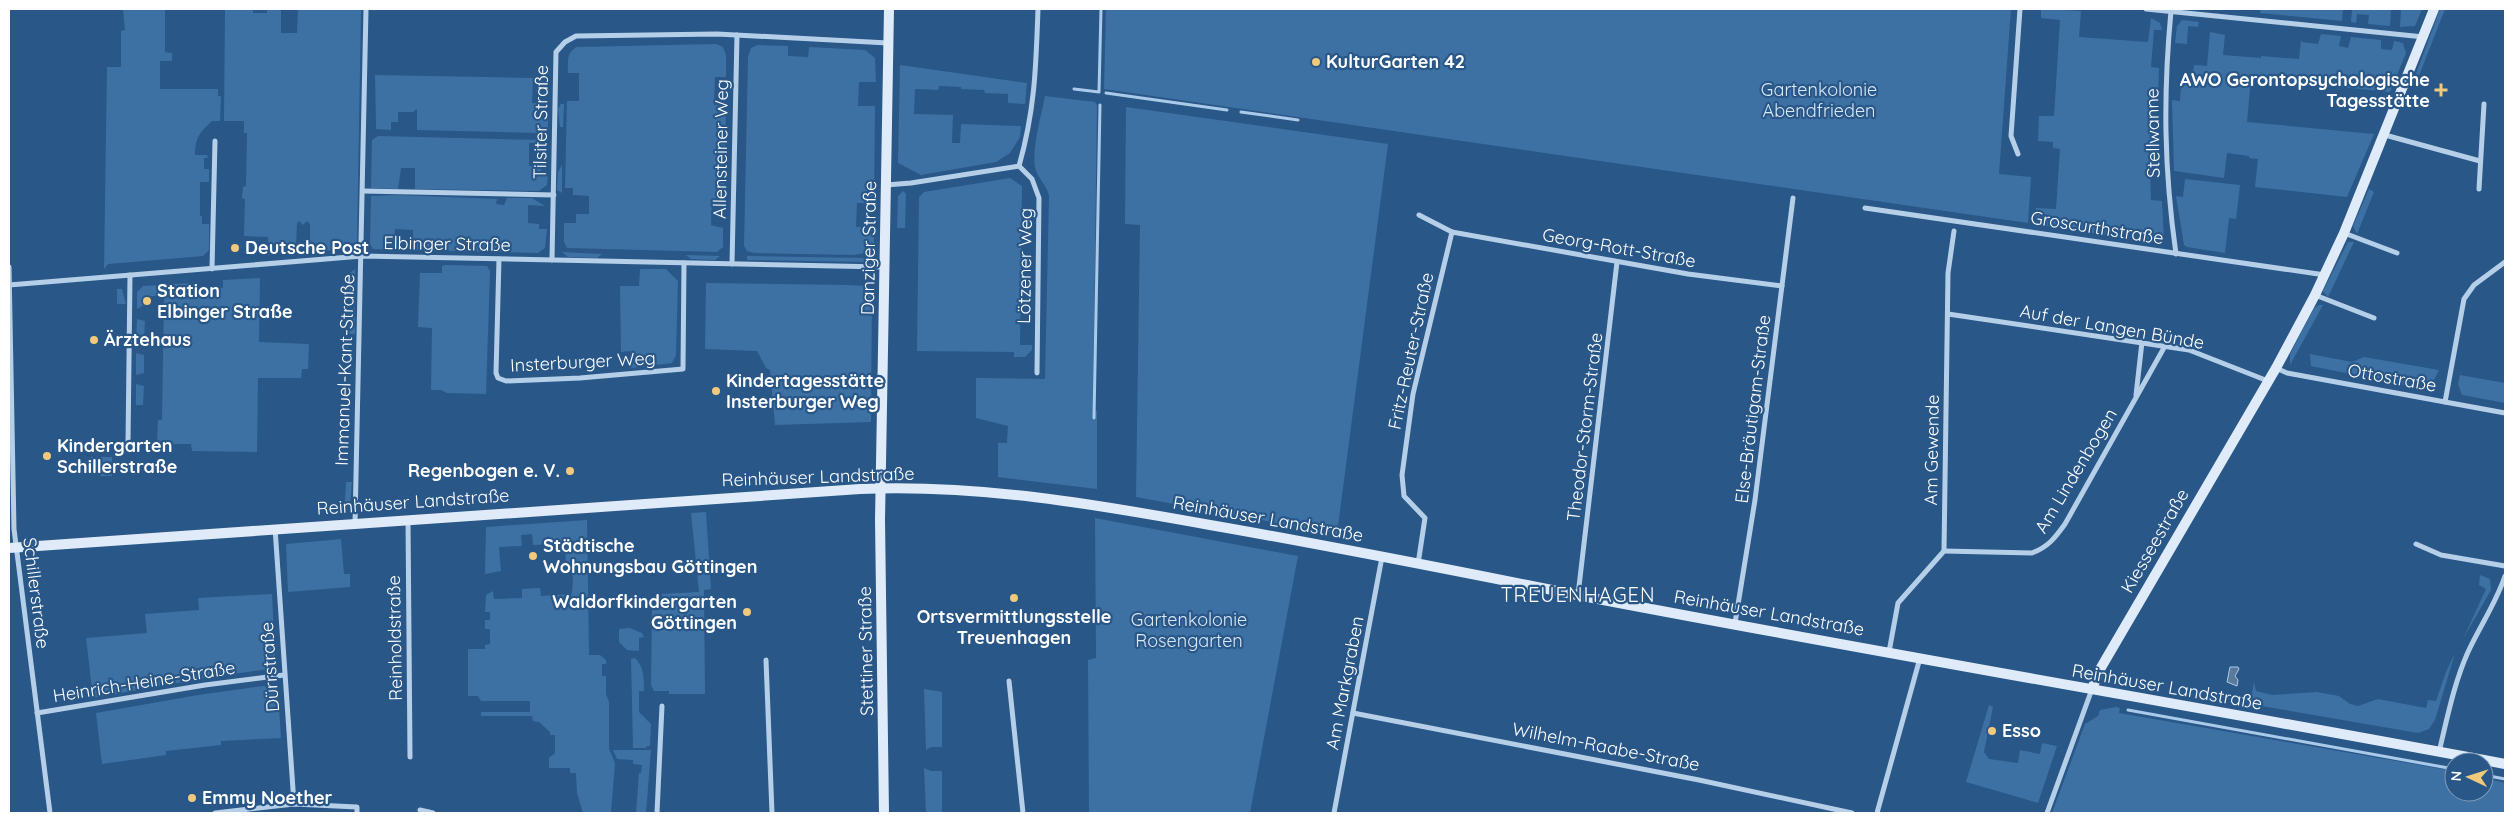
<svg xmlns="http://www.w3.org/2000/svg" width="2514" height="822" viewBox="0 0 2514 822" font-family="Quicksand,sans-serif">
	<rect width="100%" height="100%" fill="#295788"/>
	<g fill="#3d71a4">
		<path d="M123 9H165V52L172 53V61H160V89H218V96H221L220 121H212C200 132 195 138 195 155H207L208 158H204V169H209V182H200V216H202V224H209V250L203 256 108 264 104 269 107 67H121V31L125 30Z"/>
		<path d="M225 9H253V13H267V9H281V33H297L298 9H361L357 243H344L334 250 310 252V224L307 221 303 225 299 221 297 223 296 247 302 252 268 255V237L244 236 245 199 242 198 243 187 246 186 247 133H244V121H224Z"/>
		<path d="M1106 9H2011L1999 174 2031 177 2028 223 1104 89Z"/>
		<path d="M2041 9 2081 11 2079 37 2148 42 2151 18 2160 23 2162 30H2154L2151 67 2159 68 2158 101H2150L2149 132H2158L2159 169 2150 170 2151 200 2162 201 2164 239 2161 241 2144 240 2145 233 2120 229 2118 237 2035 224 2036 208 2056 209 2060 149 2053 148V142L2038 141 2039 116H2054L2060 20 2041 18Z"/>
		<path d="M2261 9H2343L2342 21 2260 13Z"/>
		<path d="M2345 9H2391L2390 26 2368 24 2369 15 2357 14 2356 23 2351 22 2352 10Z"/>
		<path d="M2401 9H2422L2415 26 2400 27Z"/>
		<path d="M2440 9H2445L2415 86 2413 82Z"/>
		<path d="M2182 20 2199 22 2198 27 2188 26 2187 44 2175 43 2177 26Z"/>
		<path d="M2210 32 2225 35 2223 55 2261 58V56L2299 59 2301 40 2302 42 2318 44 2321 34 2341 36 2339 46 2348 48 2351 37 2381 40V49L2392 50 2394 41 2403 43 2406 53 2390 92 2251 78 2247 122 2374 134 2347 197 2255 187 2258 159 2249 158V156L2227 153 2224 178 2174 171 2172 100 2180 101 2182 73 2193 74 2194 65 2207 66Z"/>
		<path d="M716 44 723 47 726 55V77H715L714 105 726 106 724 200H712L711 225 723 228V247L717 252 567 248 564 242V223H576V214H589V196L573 195V188H565L567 101H579V73H568C568 63 566 52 577 47Z"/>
		<path d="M758 45 788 46V56L808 57 809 47 865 50 875 58 876 82H859L858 106H875L874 203H857L856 227H874V246L870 252 854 255 754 253 747 251 744 246 748 57 751 48Z"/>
		<path d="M900 65 1027 83 1025 104 1008 103V94L985 93 984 90 961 89V87L939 86 938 90 915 89 914 114 953 115 952 143H960L961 124 1021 126 1020 137 1010 153 996 162 921 175 898 163Z"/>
		<path d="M375 75 533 78 532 103 542 104V109L548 110V127L541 133 417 130V109L413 112H398V122H391V130L376 129Z"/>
		<path d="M1045 96 1095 102 1097 105 1093 410 1097 411V489L998 477V443H1007L1008 426 976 418V378L1045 379 1049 196C1047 185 1037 178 1035 167 1032 145 1041 118 1045 96Z"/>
		<path d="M561 104H564L563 127H560L558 109Z"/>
		<path d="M1126 107 1388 144 1337 534 1136 497 1140 225 1125 224Z"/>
		<path d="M378 136 541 140V143H529V166L540 167 541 171 548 172 547 185 539 191 415 189V168H401L398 189 371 188 372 140Z"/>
		<path d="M562 165V193L557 190 558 172Z"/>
		<path d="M1010 178 1022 186 1020 345H1032V350L1025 357H1014V352L917 351 919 197 924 192Z"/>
		<path d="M2185 179 2240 185 2236 219 2229 218 2225 253 2187 247 2184 245 2176 196 2183 197Z"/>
		<path d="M2369 189 2374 192 2357 234 2353 226Z"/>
		<path d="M903 191 906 194 905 228H897L898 196Z"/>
		<path d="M396 195 497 199 496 204 504 205 507 198H532L545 206 528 205V223L539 224V229H547L545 248 538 253 413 250V230L395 229 394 250 373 249 370 244 371 196Z"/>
		<path d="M2348 242H2354L2328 297 2323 291Z"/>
		<path d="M562 252 602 254 597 258 568 257Z"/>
		<path d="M686 255 720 256 715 260 691 259Z"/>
		<path d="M747 256 865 258 867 262 747 260Z"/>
		<path d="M445 265 487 266 490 271 486 394 447 393 441 390H431L432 328 418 327 420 273H442V266Z"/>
		<path d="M355 269V296L349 295 350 273Z"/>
		<path d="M640 269H666L678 281 676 355 672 363 631 368 630 351 621 352 620 286H639Z"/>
		<path d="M260 278 259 342 309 344 308 369H302L301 378H258L257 452 192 451 191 444H157L158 420H162L164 296H144V305L137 309V292L143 286 192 283V290H207V287L223 288V280Z"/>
		<path d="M706 283 847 285 867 286 872 290 871 422 775 425 770 370 766 368 757 351 705 349Z"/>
		<path d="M117 289H122L126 304H117Z"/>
		<path d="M2319 305H2323L2290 365V354L2314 308Z"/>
		<rect x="349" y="308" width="6" height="26"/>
		<path d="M137 319 145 321 144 339 136 341Z"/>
		<path d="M136 353 144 355V373L136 375Z"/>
		<path d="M2310 354 2352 362 2364 357 2439 370 2432 384 2406 379 2405 385 2311 366Z"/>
		<path d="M2460 375 2505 383V403L2462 395 2458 384Z"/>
		<path d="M136 384 144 386 143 405H136Z"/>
		<path d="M91 457H112V476H100V464H92Z"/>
		<path d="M346 482H352L350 506 345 502Z"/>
		<path d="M706 512 711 589 704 590 705 694H669V691H654L651 685 652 607 662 606V594L699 592 691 513Z"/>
		<path d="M1095 518 1298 556 1250 813H1089L1088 660 1096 658Z"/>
		<path d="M587 520 589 655H600L606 660V664H602V676H606V694L609 702V749L615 763 611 813H583L577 793 576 773H570V768H549V758L555 753V735H550V732L539 722 533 721 532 716H481V712H530V701H481L478 696H468V649H485V645L490 644V629H485V620H490V612H485L486 595 493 591 494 599 522 598V589L540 588 541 596 572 594 573 577 566 566 565 547H555V544L533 545 532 534 521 535 522 546 499 547 501 571 485 574 486 527Z"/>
		<path d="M341 539 344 574H350V587L288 592 286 544Z"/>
		<path d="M2480 575 2490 579 2491 590 2463 639 2486 589 2479 585Z"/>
		<path d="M272 594 275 655 272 667 269 669 205 678 93 698 86 638 147 633 145 614 199 610 198 598Z"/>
		<path d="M630 628 642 633 644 637 639 638V651L627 650 619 642V629Z"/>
		<path d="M2455 653 2435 720 2429 729 2418 733 2250 704 2254 682 2256 691 2272 695 2317 692 2339 696 2350 704 2358 706 2378 699 2426 708 2428 700 2436 701 2446 672Z"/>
		<path d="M635 658C644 667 644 678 644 691H639V712L651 724 650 746H647L646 748H633L631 659Z"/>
		<path d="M263 686 272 688 278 693 281 738 221 741V745L166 751V755L102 764 96 713 198 695Z"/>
		<path d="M924 689 942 692V747H931L926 750Z"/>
		<path d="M1989 705 1993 707 1984 752 1989 759 2018 763 2020 750 2040 754 2042 743 2057 746 2038 803 1966 782Z"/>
		<path d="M2116 707 2120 708 2119 713 2454 771V792H2484V778L2505 783V813H2052L2085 724 2098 716 2100 710Z"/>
		<path d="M613 750H651L646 813H636L639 773H641L642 765 633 764V760L617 759Z"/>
		<path d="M924 768 931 771H942V813H926Z"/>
	</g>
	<path fill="#5a799b" stroke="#aacae9" d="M2230 667H2238L2239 669 2235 676 2238 680 2237 686 2227 682Z"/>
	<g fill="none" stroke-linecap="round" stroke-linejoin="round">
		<g stroke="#aacae9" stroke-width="3">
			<path d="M1074 89 1099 92 1101 9"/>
			<path d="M1106 93 1227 110"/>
			<path d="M1241 112 1298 120"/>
			<path d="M1094 418 1100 105"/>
			<path d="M2128 710 2454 769"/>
			<path d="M2484 775 2505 779"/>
		</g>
		<g stroke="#b5cfe8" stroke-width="5">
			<path d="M2146 9 2424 37"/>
			<path d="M2171 11C2163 96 2164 169 2176 254"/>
			<path d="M2385 135 2480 161"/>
			<path d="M2018 154 2011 136 2020 9"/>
			<path d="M1019 166 1032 179 1039 198 1037 373"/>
			<path d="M886 185 911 183 1019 166C1035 110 1036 66 1038 9"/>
			<path d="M2479 189 2484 104"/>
			<path d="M363 191 554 195"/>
			<path d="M1865 208 2325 275"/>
			<path d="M1419 215 1452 232 1688 274 1782 286"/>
			<path d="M2344 233 2397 253"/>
			<path d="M499 259 496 373 498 378 506 381 580 378 683 369 684 263"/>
			<path d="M552 260 556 52 565 42 576 36 717 34 888 43"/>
			<path d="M732 264 737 35"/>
			<path d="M9 267 14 529 50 813"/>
			<path d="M212 269 215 141"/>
			<path d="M9 285 362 256 884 267"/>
			<path d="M2315 295 2374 318"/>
			<path d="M1948 314 2189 350 2268 381"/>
			<path d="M2276 368 2287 373 2505 413"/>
			<path d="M2136 395 2142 342"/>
			<path d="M2445 402 2464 299 2474 285 2505 262"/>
			<path d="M128 443 130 275"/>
			<path d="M408 519 410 757"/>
			<path d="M355 523 366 9"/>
			<path d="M275 528 294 804"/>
			<path d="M2416 544 2441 555 2505 566"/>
			<path d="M1944 551 2032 553C2048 547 2055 538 2065 524L2165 346"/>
			<path d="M1418 564 1425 518 1404 496 1402 475 1413 394 1452 232"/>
			<path d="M1578 595 1617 262"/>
			<path d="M1735 623 1755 500 1793 198"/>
			<path d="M1889 652 1898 603 1944 551 1948 273 1954 231"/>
			<path d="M766 660 772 813"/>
			<path d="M1009 681 1023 813"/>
			<path d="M37 713 205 685 284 675"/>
			<path d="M1353 713 1699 780 1852 813"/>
			<path d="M2439 752C2447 719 2454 683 2468 652 2480 626 2496 603 2505 576"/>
			<path d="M420 810 433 813"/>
			<path d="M215 813 294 804 357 807V813"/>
			<path d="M657 813 662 706"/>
			<path d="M1334 813 1382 557"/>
			<path d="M1877 813 1920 658"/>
			<path d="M2047 813 2092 689"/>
		</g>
		<g stroke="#dfebf8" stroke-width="10">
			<path d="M9 548 860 489C978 484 1094 504 1210 525 1331 546 1452 570 1572 594 1883 654 2195 706 2505 764"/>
			<path d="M2092 689 2099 671 2276 368 2315 295 2344 233 2434 9"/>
			<path d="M884 813 880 520 889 9"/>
		</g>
	</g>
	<g fill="#f0c97c" stroke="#295788" stroke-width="2">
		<circle cx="1316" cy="62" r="5"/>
		<path d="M2438.5 82.5h5v5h5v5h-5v5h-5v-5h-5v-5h5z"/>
		<circle cx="235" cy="248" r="5"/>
		<circle cx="147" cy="301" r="5"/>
		<circle cx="94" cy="340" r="5"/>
		<circle cx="716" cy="391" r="5"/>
		<circle cx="47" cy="456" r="5"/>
		<circle cx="570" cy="471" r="5"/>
		<circle cx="533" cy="556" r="5"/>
		<circle cx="1014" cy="598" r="5"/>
		<circle cx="747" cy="612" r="5"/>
		<circle cx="1992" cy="731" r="5"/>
		<circle cx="192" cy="798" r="5"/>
	</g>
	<g text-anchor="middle" stroke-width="4.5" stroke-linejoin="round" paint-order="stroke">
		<g font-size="18" font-weight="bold" fill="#fff" stroke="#295788" text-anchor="start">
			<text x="1326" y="68">KulturGarten 42</text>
			<text x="2430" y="86" text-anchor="end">AWO Gerontopsychologische<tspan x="2430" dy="21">Tagesstätte</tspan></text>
			<text x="245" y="254">Deutsche Post</text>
			<text x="157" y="297">Station<tspan x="157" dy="21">Elbinger Straße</tspan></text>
			<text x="104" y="346">Ärztehaus</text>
			<text x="726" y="387">Kindertagesstätte<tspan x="726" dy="21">Insterburger Weg</tspan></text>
			<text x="57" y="452">Kindergarten<tspan x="57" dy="21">Schillerstraße</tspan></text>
			<text x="560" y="477" text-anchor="end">Regenbogen e. V.</text>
			<text x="543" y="552">Städtische<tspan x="543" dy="21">Wohnungsbau Göttingen</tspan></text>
			<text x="737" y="608" text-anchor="end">Waldorfkindergarten<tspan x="737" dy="21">Göttingen</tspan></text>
			<text x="1014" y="623" text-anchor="middle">Ortsvermittlungsstelle<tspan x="1014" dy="21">Treuenhagen</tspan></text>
			<text x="2002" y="737">Esso</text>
			<text x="202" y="804">Emmy Noether</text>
		</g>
		<g font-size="18" fill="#d9e8f7" stroke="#295788">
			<text x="1819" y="96">Gartenkolonie<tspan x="1819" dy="21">Abendfrieden</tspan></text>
			<text x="1189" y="626">Gartenkolonie<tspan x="1189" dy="21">Rosengarten</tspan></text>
		</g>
		<g font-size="18" fill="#fff" stroke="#295788">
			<text transform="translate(541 122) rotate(-89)" y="6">Tilsiter Straße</text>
			<text transform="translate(2153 133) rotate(-91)" y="6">Stellwanne</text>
			<text transform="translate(721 149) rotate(-89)" y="6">Allensteiner Weg</text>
			<text transform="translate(2097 228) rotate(9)" y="6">Groscurthstraße</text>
			<text transform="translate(447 244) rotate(1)" y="6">Elbinger Straße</text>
			<text transform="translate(869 248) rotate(-89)" y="6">Danziger Straße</text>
			<text transform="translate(1619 248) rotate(10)" y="6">Georg-Rott-Straße</text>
			<text transform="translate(1025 266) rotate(-89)" y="6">Lötzener Weg</text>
			<text transform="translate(2112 327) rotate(10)" y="6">Auf der Langen Bünde</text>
			<text transform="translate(1411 351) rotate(-78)" y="6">Fritz-Reuter-Straße</text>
			<text transform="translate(583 362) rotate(-3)" y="6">Insterburger Weg</text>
			<text transform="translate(345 370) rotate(-88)" y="6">Immanuel-Kant-Straße</text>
			<text transform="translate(2392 378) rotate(10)" y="6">Ottostraße</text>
			<text transform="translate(1753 409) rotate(-83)" y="6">Else-Bräutigam-Straße</text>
			<text transform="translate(1585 427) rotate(-83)" y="6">Theodor-Storm-Straße</text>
			<text transform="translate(1932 450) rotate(-89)" y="6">Am Gewende</text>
			<text transform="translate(2076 471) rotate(-59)" y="6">Am Lindenbogen</text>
			<text transform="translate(818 477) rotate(-2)" y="6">Reinhäuser Landstraße</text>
			<text transform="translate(413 502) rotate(-4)" y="6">Reinhäuser Landstraße</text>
			<text transform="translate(1268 519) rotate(10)" y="6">Reinhäuser Landstraße</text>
			<text transform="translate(2155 541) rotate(-60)" y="6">Kiesseestraße</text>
			<text transform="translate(36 593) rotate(83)" y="6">Schillerstraße</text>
			<text transform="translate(1769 613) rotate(10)" y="6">Reinhäuser Landstraße</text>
			<text transform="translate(395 638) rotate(-91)" y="6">Reinholdstraße</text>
			<text transform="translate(866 651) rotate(-91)" y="6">Stettiner Straße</text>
			<text transform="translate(270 667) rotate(-94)" y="6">Dürrstraße</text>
			<text transform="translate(144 682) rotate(-9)" y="6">Heinrich-Heine-Straße</text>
			<text transform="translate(1345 683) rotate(-79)" y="6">Am Markgraben</text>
			<text transform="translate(2167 687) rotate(10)" y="6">Reinhäuser Landstraße</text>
			<text transform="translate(1606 747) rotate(11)" y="6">Wilhelm-Raabe-Straße</text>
		</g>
		<g font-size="20" letter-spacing="1" fill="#fff" stroke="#295788">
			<text x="1578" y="602">TREUENHAGEN</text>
		</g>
	</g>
	<rect width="2514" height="822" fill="none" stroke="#ffffff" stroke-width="20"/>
	<g transform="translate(2469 777) rotate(274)"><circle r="24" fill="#295788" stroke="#7f9ab8"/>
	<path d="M0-4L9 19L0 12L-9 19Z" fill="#f0c97c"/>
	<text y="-8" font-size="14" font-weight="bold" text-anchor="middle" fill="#ffffff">N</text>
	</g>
</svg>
